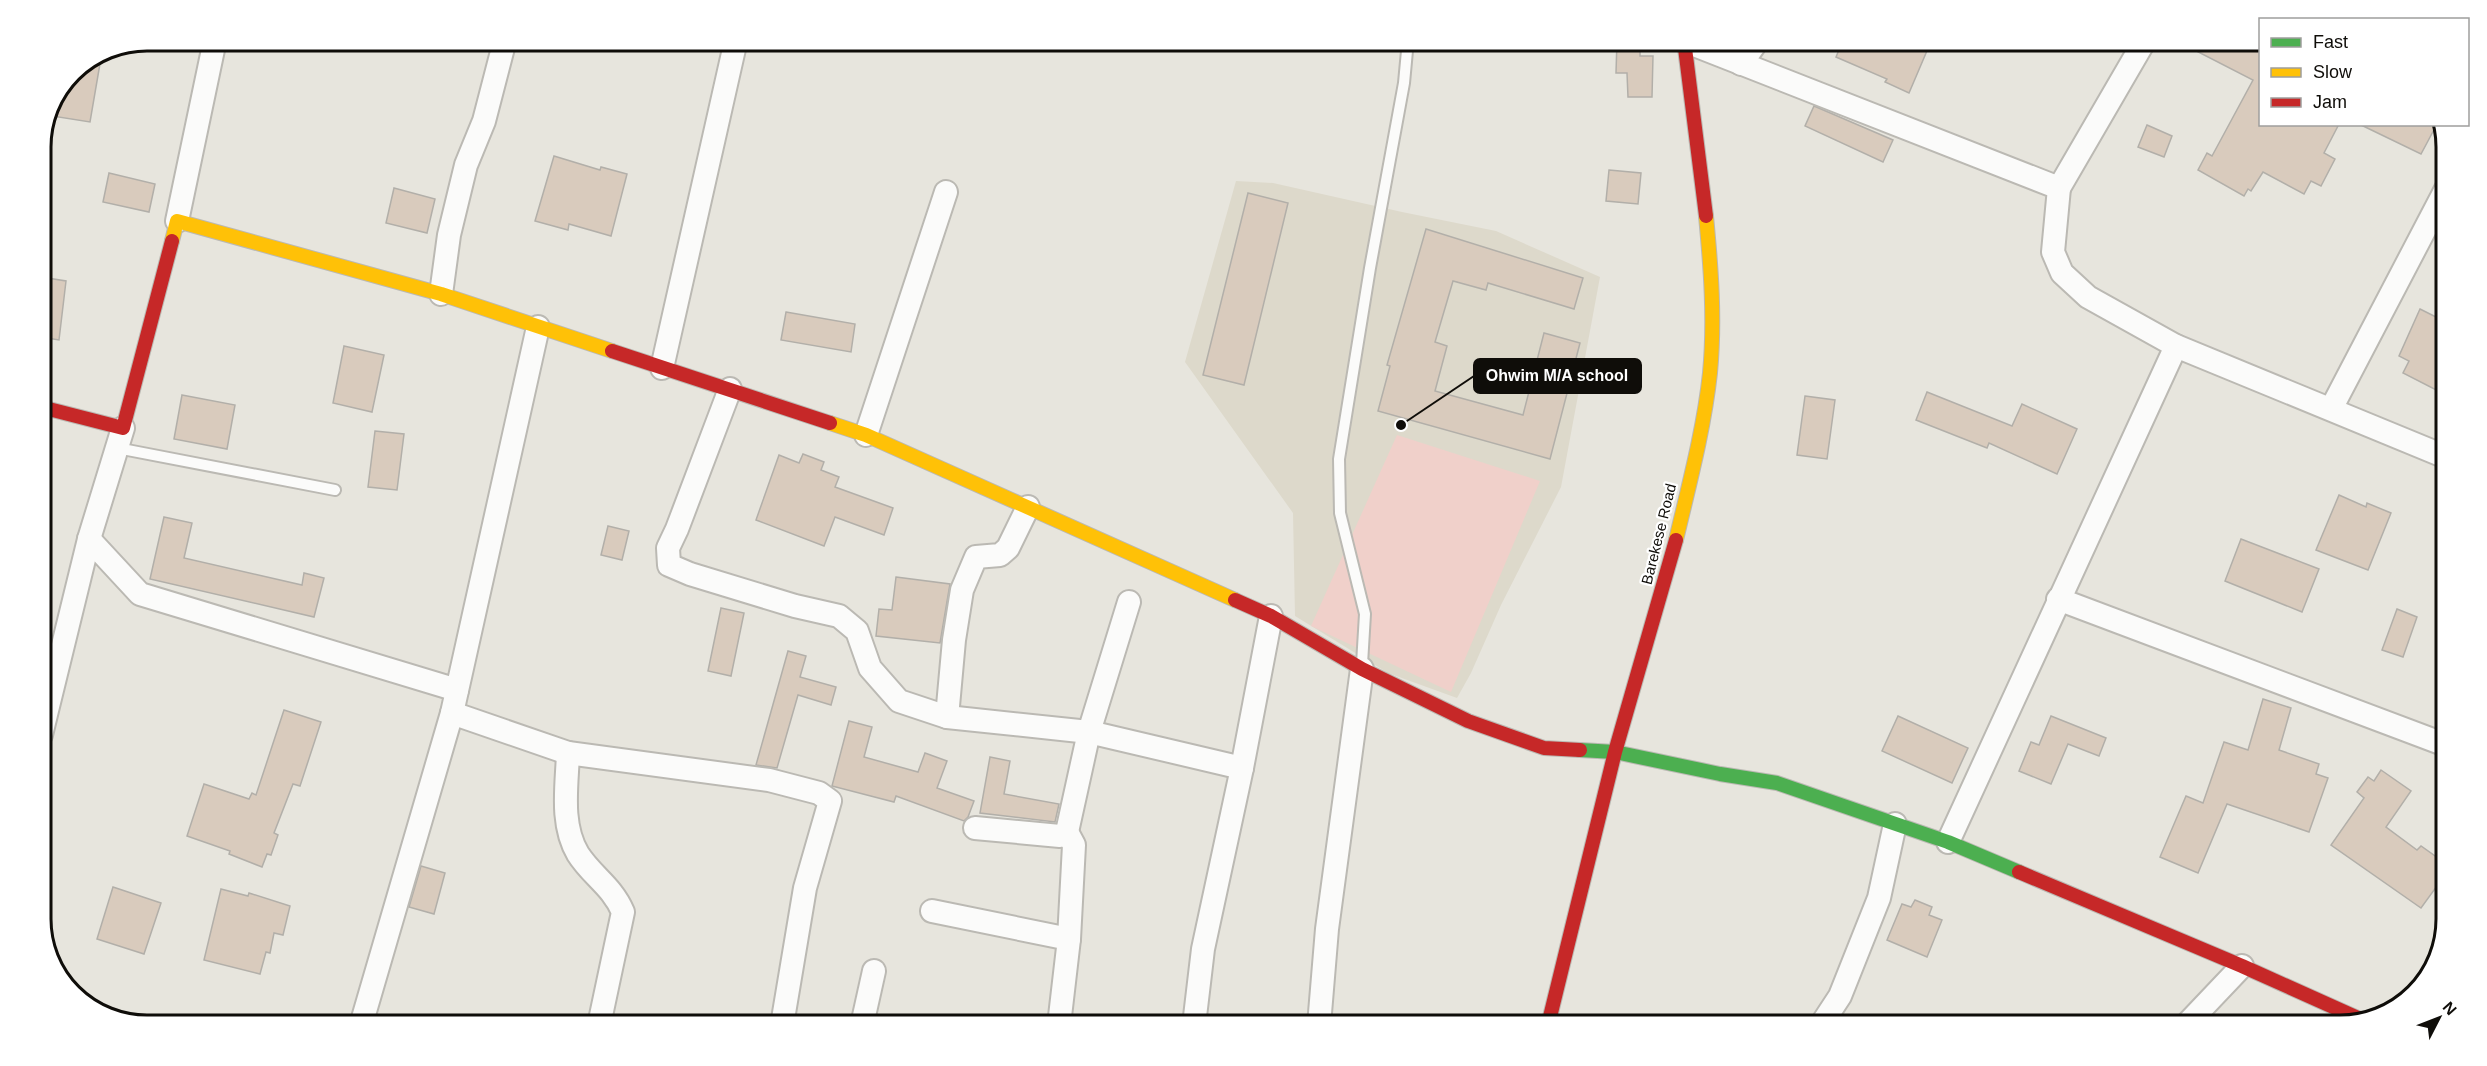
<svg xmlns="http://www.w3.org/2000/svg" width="2487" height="1066" viewBox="0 0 2487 1066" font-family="Arial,sans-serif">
	<rect width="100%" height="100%" fill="#e7e5dd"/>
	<path fill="#ddd9cb" d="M1236 181 1273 183 1402 212 1496 231 1600 277 1561 487 1501 605 1471 673 1457 698 1388 673 1295 616 1293 513 1185 362Z"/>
	<path fill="#f0d0ca" d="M1397 435 1540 481 1451 692 1311 626Z"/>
	<g fill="#d9cbbd" stroke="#b2afa9" stroke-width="1.5">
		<path d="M1617 40 1640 41V56H1653L1652 97H1628L1627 73H1616Z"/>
		<path d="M1843 40H1918L1929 46 1909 93 1885 82 1887 79 1836 57Z"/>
		<path d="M2175 40H2260V124H2339L2324 153 2335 159 2321 186 2311 181 2304 194 2263 172 2251 191 2248 189 2244 196 2198 170 2207 153 2212 156 2253 80Z"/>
		<path d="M102 52 90 122 52 116 72 72Z"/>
		<path d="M1814 106 1893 140 1883 162 1805 126Z"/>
		<path d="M2359 124H2437L2421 154Z"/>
		<path d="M2147 125 2172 136 2164 157 2138 147Z"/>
		<path d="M554 156 600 170 601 167 627 174 611 236 569 224 568 230 535 221Z"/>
		<path d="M1609 170 1641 173 1638 204 1606 201Z"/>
		<path d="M109 173 155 184 149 212 103 202Z"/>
		<path d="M394 188 435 199 427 233 386 223Z"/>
		<path d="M1248 193 1288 203 1244 385 1203 375Z"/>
		<path d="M1426 229 1583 278 1574 309 1488 283 1486 290 1453 281 1435 342 1447 346 1435 391 1523 415 1544 333 1580 343 1550 459 1378 411 1390 366 1387 365Z"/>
		<path d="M41 277 66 281 59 340 41 337Z"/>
		<path d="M2420 309 2446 322V395L2403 373 2409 361 2399 356Z"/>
		<path d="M786 312 855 324 851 352 781 340Z"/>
		<path d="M344 346 384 355 372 412 333 403Z"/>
		<path d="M1927 392 2012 426 2022 404 2077 429 2057 474 1989 443 1987 448 1916 420Z"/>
		<path d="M182 395 235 405 227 449 174 439Z"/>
		<path d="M1805 396 1835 400 1827 459 1797 455Z"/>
		<path d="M375 431 404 434 397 490 368 487Z"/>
		<path d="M803 454 824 462 821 470 839 477 835 487 893 508 884 535 835 517 824 546 756 520 779 455 799 463Z"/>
		<path d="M2339 495 2366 507 2367 503 2391 513 2368 570 2316 550Z"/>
		<path d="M164 517 192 523 184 558 302 585 304 573 324 578 314 617 150 579Z"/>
		<path d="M608 526 629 531 622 560 601 555Z"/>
		<path d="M2241 539 2319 569 2302 612 2225 581Z"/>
		<path d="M896 577 950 584 940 643 876 636 879 609 892 610Z"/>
		<path d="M721 608 744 613 731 676 708 671Z"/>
		<path d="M2397 609 2417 617 2403 657 2382 650Z"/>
		<path d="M788 651 806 656 800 677 836 687 831 705 798 695 777 768 756 765Z"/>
		<path d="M2263 699 2291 708 2279 750 2319 764 2316 774 2328 778 2309 832 2227 804 2198 873 2160 857 2186 796 2203 803 2224 742 2248 750Z"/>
		<path d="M284 710 321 722 300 786 293 784 274 833 278 835 271 855 267 854 262 867 229 854 230 851 187 836 204 784 249 799 252 793 256 795Z"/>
		<path d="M1898 716 1968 748 1952 783 1882 751Z"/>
		<path d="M2051 716 2106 738 2099 756 2068 744 2051 784 2019 771 2031 742 2039 745Z"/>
		<path d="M849 721 872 727 864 757 918 772 925 753 947 761 937 788 974 801 968 817 964 821 896 796 894 802 832 786Z"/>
		<path d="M990 757 1010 761 1004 794 1059 804 1055 822 980 813Z"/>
		<path d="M2381 770 2411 791 2386 827 2417 850 2421 846 2442 861 2436 868 2445 875 2421 908 2331 845 2364 798 2357 792 2368 777 2374 781Z"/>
		<path d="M421 866 445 873 434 914 409 907Z"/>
		<path d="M113 887 161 903 144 954 97 939Z"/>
		<path d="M221 889 248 896 249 893 290 906 283 935 274 933 270 953 266 952 260 974 204 960Z"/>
		<path d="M1915 900 1932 907 1929 915 1942 920 1927 957 1887 940 1902 904 1911 907Z"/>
	</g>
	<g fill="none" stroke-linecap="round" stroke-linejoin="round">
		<g stroke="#bbb9b3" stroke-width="14">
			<g id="lane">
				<path d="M117 448 335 490"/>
				<path d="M1362 664 1365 614 1340 513 1339 459 1370 268 1404 83 1408 40"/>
			</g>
		</g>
		<g stroke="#bbb9b3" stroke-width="26">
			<g id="street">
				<path d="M1684 41 2059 188 2053 252 2062 273 2088 297 2176 346 2446 457"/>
				<path d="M1741 64 1758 40"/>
				<path d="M2059 188 2145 40"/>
				<path d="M177 221 215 40"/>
				<path d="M441 294 449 235 466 165 484 121 505 40"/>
				<path d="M662 368 736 40"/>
				<path d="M730 389 677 529 668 548 669 565 690 574 795 606 839 616 857 631 870 668 899 701 947 717 1089 732 1242 768"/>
				<path d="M2331 409 2446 189"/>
				<path d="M866 435 946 192"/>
				<path d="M89 539 140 594 457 690"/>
				<path d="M2058 599 2446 745"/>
				<path d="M452 713 568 753 769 780 819 793 830 801 805 888 782 1025"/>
				<path d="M947 717 954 640 962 590 976 557 1000 555 1008 548 1028 507"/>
				<path d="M41 735 89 539 123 428"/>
				<path d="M568 753C567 785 560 824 578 854 592 876 612 886 623 912L599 1025"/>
				<path d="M975 828 1060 836 1067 832 1089 732 1129 602"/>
				<path d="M1948 842 2176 346"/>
				<path d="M932 911 1069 939"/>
				<path d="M361 1025 452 713 538 327"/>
				<path d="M862 1025 874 971"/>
				<path d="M1059 1025 1069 939 1074 845 1067 832"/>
				<path d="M1194 1025 1203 949 1242 768 1271 616"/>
				<path d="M1319 1025 1327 929 1362 669"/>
				<path d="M1821 1025 1840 996 1879 898 1895 824"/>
				<path d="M2186 1025 2242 966"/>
			</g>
		</g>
		<g stroke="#bbb9b3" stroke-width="16">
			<path id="fast" d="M1580 750 1615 752 1720 774 1777 783 1948 842 2019 872"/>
		</g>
		<g stroke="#bbb9b3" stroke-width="16">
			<g id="slow">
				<path d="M172 241 177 221 441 294 612 351"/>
				<path d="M830 423 866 435 1235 600"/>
				<path d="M1676 540C1689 485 1704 429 1710 373 1715 320 1711 268 1706 216"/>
			</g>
		</g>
		<g stroke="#bbb9b3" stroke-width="16">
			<g id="jam">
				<path d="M1684 40 1706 216"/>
				<path d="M612 351 830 423"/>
				<path d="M41 407 123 428 172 241"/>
				<path d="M1235 600 1271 616 1362 669 1468 721 1544 748 1580 750"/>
				<path d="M2019 872 2242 966 2360 1019"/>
				<path d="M1548 1025 1615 752 1676 540"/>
			</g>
		</g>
		<use href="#lane" stroke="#fbfbfa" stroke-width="10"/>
		<use href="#street" stroke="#fbfbfa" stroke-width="22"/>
		<use href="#fast" stroke="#4caf50" stroke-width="14"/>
		<use href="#slow" stroke="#ffc107" stroke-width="14"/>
		<use href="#jam" stroke="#c62828" stroke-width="14"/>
	</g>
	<g text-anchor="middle" stroke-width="4.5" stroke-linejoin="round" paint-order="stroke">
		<g font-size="15" fill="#0f0d09" stroke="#fff">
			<text transform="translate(1659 534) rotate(-76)" y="5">Barekese Road</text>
		</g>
	</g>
	<path d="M0 0H2487V1066H0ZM147 51H2340A96 96 0 0 1 2436 147V919A96 96 0 0 1 2340 1015H147A96 96 0 0 1 51 919V147A96 96 0 0 1 147 51Z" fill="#fff" fill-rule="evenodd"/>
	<path fill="none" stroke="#0f0d09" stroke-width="3" d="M147 51H2340A96 96 0 0 1 2436 147V919A96 96 0 0 1 2340 1015H147A96 96 0 0 1 51 919V147A96 96 0 0 1 147 51Z"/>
	<path fill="none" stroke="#0f0d09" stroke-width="2" d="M1401 425L1474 376"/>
	<circle fill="#0f0d09" stroke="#fff" stroke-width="2" cx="1401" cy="425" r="6"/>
	<rect fill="#0f0d09" stroke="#0f0d09" stroke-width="2" x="1474" y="359" width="167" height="34" rx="6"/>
	<g font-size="16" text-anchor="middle" font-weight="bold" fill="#fff">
		<text x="1557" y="381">Ohwim M/A school</text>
	</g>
	<rect x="2259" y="18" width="210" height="108" fill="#ffffff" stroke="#9f9e9d" stroke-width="1.5"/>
	<rect x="2271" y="38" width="30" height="9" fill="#4caf50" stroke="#9f9e9d" stroke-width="1.5"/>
	<text x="2313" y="48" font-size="18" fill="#0f0d09">Fast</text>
	<rect x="2271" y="68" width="30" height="9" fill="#ffc107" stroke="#9f9e9d" stroke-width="1.5"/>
	<text x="2313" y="78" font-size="18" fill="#0f0d09">Slow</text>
	<rect x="2271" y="98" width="30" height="9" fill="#c62828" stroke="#9f9e9d" stroke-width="1.5"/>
	<text x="2313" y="108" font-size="18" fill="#0f0d09">Jam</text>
	<g transform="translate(2439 1018) rotate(48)" stroke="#ffffff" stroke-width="4.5" paint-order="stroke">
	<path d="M0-4.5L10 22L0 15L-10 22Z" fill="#0f0d09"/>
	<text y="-9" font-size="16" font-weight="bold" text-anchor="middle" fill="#0f0d09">N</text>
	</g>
</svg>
